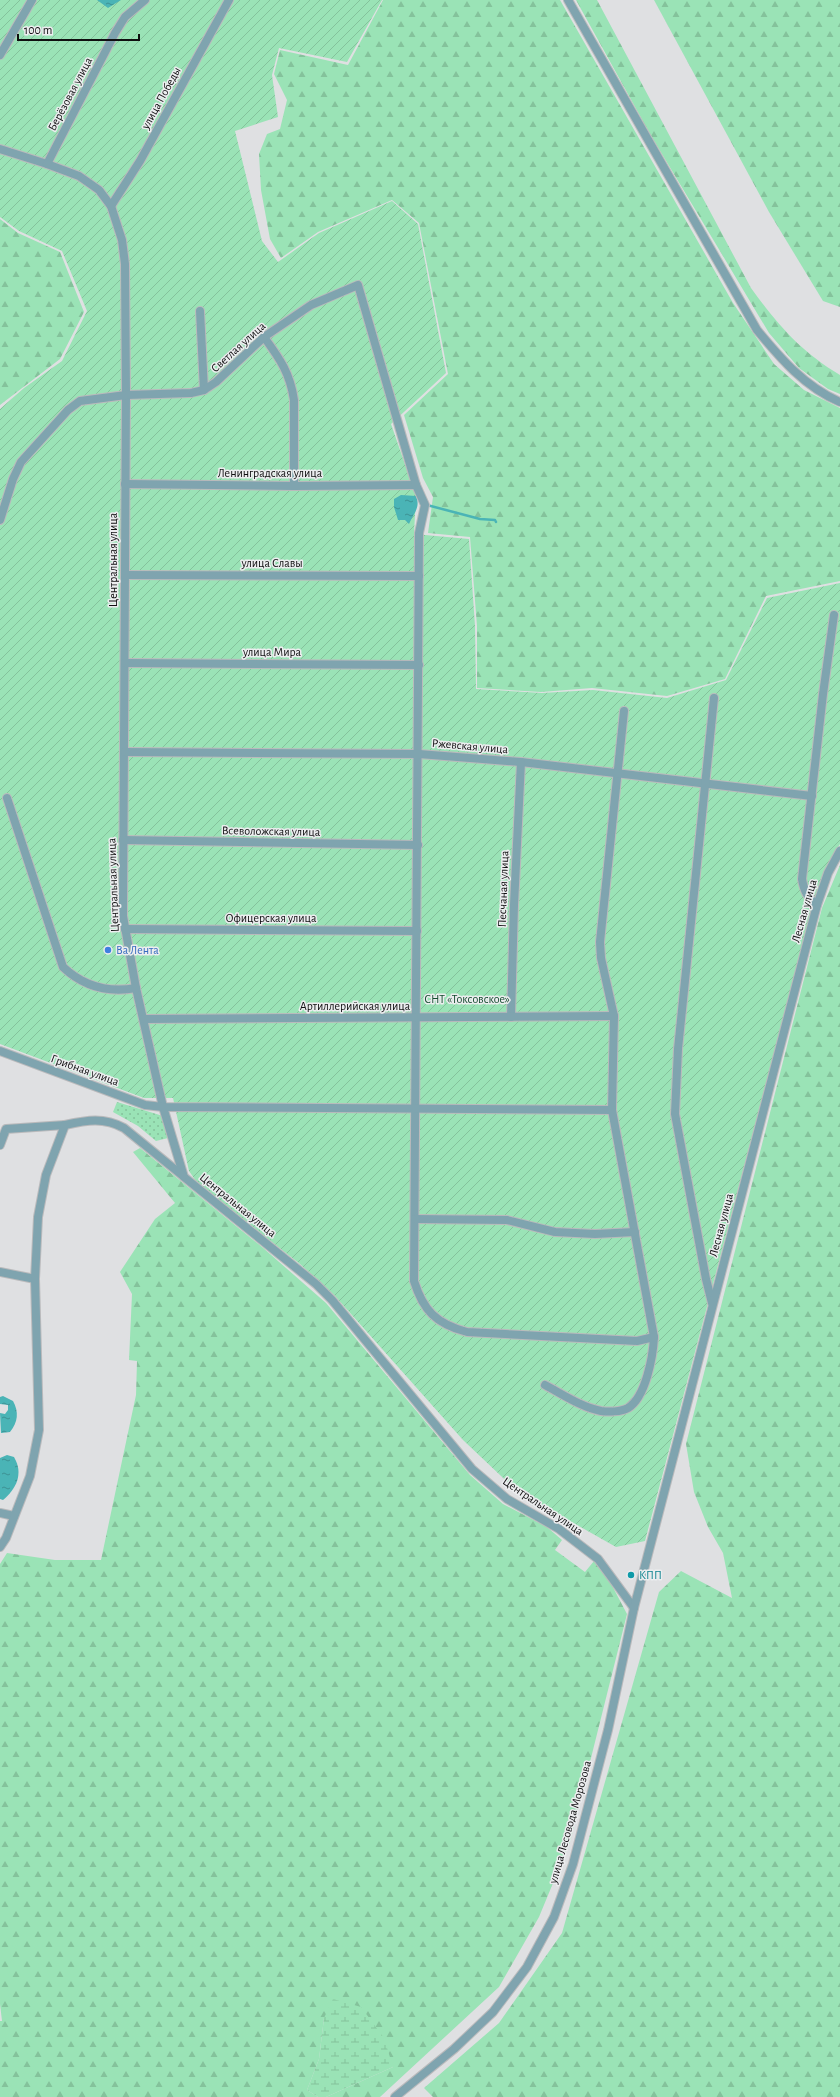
<svg xmlns="http://www.w3.org/2000/svg" width="840" height="2097" viewBox="0 0 840 2097" font-family="'Alegreya Sans',sans-serif">
	<defs>
		<pattern id="forest-firs" width="22" height="20" patternUnits="userSpaceOnUse"><rect width="22" height="20" fill="#9ae3b6"/><path d="M5 1l3.5 6h-7zM16 11l3.5 6h-7z" fill="#84c29b"/></pattern>
		<pattern id="wetland-marsh" width="20" height="14" patternUnits="userSpaceOnUse"><rect width="20" height="14" fill="#9ae3b6"/><path d="M1 5h8M5 5V1M11 12h8M15 12V8" fill="none" stroke="#84c29b"/></pattern>
		<pattern id="park-dots" width="8" height="8" patternUnits="userSpaceOnUse"><rect width="8" height="8" fill="#9ae3b6"/><path d="M2 2h.1M6 6h.1" fill="none" stroke="#84c29b" stroke-width="1.8" stroke-linecap="round"/></pattern>
		<pattern id="garden-furrows" width="10" height="10" patternUnits="userSpaceOnUse"><rect width="10" height="10" fill="#9ae3b6"/><path d="M-1 1l2-2M0 10L10 0M9 11l2-2" fill="none" stroke="#84c29b"/></pattern>
		<pattern id="water-ripples" width="26" height="14" patternUnits="userSpaceOnUse"><rect width="26" height="14" fill="#4ab4b6"/><path d="M2 4q2-2 4 0t4 0M15 11q2-2 4 0t4 0" fill="none" stroke="#3c9193"/></pattern>
	</defs>
	<rect width="100%" height="100%" fill="#dfe0e2"/>
	<g fill="url(#forest-firs)">
		<path d="M383 0H560L733 303 774 364 804 390 840 408V581L766 596 725 679 667 696 592 688 541 692 477 688V626L470 537 428 533 433 497 423 478 404 415 448 374 419 223 392 200 318 232 281 258 270 239 261 190 259 154 267 134 280 129 287 100 274 74 280 50 348 65Z"/>
		<path d="M576 0H597L751 288C778 325 800 351 840 375V394L828 389 799 368 769 333 650 134Z"/>
		<path d="M654 0H840V307L823 301 769 212Z"/>
		<path d="M0 219 18 233 60 252 84 312 60 359 0 405Z"/>
		<path d="M840 865V2097H433L424 2088 499 2023 562 1933 659 1592 681 1571 732 1598 723 1553 708 1527 694 1492 686 1444 822 908Z"/>
		<path d="M140 1148 262 1247 326 1303 470 1475 503 1504 547 1527 562 1540 555 1550 585 1572 594 1561 607 1576 627 1614 570 1842 539 1917 499 1987 380 2097H326L393 2067 324 2018 319 2059 307 2090 318 2097H0V2021H2L0 2004V1564L7 1553 55 1560H101L136 1395 137 1361 129 1360 132 1294 120 1272 155 1219 175 1203 133 1152Z"/>
	</g>
	<path fill="url(#wetland-marsh)" d="M333 1999 361 2007 384 2038 393 2067 326 2097H318L307 2090 319 2059 324 2018Z"/>
	<path fill="url(#park-dots)" d="M117 1102 163 1116 168 1138 156 1141 138 1126 113 1112Z"/>
	<path fill="url(#garden-furrows)" d="M0 0H382L347 62 279 48 272 75 278 117 235 131 262 241 278 262 319 233 392 201 418 224 446 373 391 424 416 496 414 534 469 539 475 626 476 689 542 693 593 690 667 698 726 680 767 598 840 583V844L830 862 813 906 645 1541 616 1547 517 1491 463 1440 335 1296 300 1264 198 1184 189 1171 173 1098H144L0 1044V409L24 388 62 361 87 311 62 251 19 231 0 217Z"/>
	<g fill="url(#water-ripples)">
		<path d="M97 0H121L108 8Z"/>
		<path d="M401 495 416 496C421 508 413 514 409 524L405 520H398L394 507V499Z"/>
		<path d="M3 1396 13 1401C19 1412 18 1422 10 1432L1 1433 0 1413 5 1414 8 1410V1405L0 1404V1397Z"/>
		<path d="M7 1455 14 1457C24 1474 16 1489 3 1500L0 1499V1458Z"/>
	</g>
	<g fill="none" stroke-linecap="round" stroke-linejoin="round">
		<path stroke="#4ab4b6" stroke-width="2.5" d="M427 505 480 519 495 520 496 522"/>
		<g stroke="#bababc" stroke-width="10">
			<g id="minor">
				<path d="M568 0 757 330C781 359 805 387 840 402"/>
				<path d="M0 55 32 0"/>
				<path d="M0 149 47 164 79 176 99 190 111 206 122 240 125 264 126 395 123 916 136 988 163 1107 184 1177 316 1284 332 1300 472 1469 507 1499 559 1529 598 1559 634 1608"/>
				<path d="M47 164 115 33 125 17 145 0"/>
				<path d="M111 206 140 161 229 0"/>
				<path d="M200 311 204 390"/>
				<path d="M264 337C280 359 290 373 294 400V486"/>
				<path d="M125 484 294 486 416 485"/>
				<path d="M0 520 13 479 21 462 68 410 80 401 126 395 191 393 204 390 216 382 264 337 292 318 311 305 358 285 416 485 425 505 419 533 414 1281C423 1310 436 1324 467 1332L637 1341 654 1337 612 1110 614 1016 601 958 600 942 624 711"/>
				<path d="M125 575 419 576"/>
				<path d="M125 663 419 665"/>
				<path d="M125 752 419 754 521 762 812 796"/>
				<path d="M7 798 63 967C84 987 108 993 136 988"/>
				<path d="M123 840 418 845"/>
				<path d="M817 905C807 897 804 891 802 879L823 694 834 615"/>
				<path d="M125 929 417 931"/>
				<path d="M511 1017 514 905 521 762"/>
				<path d="M144 1019 614 1016"/>
				<path d="M0 1051 145 1105 163 1107 612 1110"/>
				<path d="M0 1145 6 1129 65 1125"/>
				<path d="M415 1219 507 1220 555 1232 595 1234 635 1232"/>
				<path d="M0 1272 35 1279"/>
				<path d="M712 1303 706 1279 675 1114 678 1049 714 698"/>
				<path d="M545 1385C562 1394 581 1407 601 1411 608 1412 621 1412 628 1408 646 1397 653 1356 654 1337"/>
				<path d="M0 1513 14 1516"/>
				<path d="M0 1547 6 1538 30 1476 39 1430 35 1279 38 1217 46 1175 65 1125C87 1120 104 1117 124 1128L183 1176"/>
				<path d="M395 2097 454 2049 493 2012 527 1967 554 1917 573 1864 608 1730 634 1608 817 905 828 873 840 851"/>
			</g>
		</g>
		<use href="#minor" stroke="#7fa4af" stroke-width="8"/>
	</g>
	<circle fill="#3f7fe0" stroke="#ecedef" stroke-width="1.5" cx="108" cy="950" r="4"/>
	<circle fill="#0f9aa8" stroke="#ecedef" stroke-width="1.5" cx="631" cy="1575" r="4"/>
	<g text-anchor="middle" stroke-width="3" stroke-linejoin="round" paint-order="stroke">
		<g font-size="12" fill="#0f0f10" stroke="#ecedef">
			<text transform="translate(70 94) rotate(-62)" y="4">Берёзовая улица</text>
			<text transform="translate(161 98) rotate(-61)" y="4">улица Победы</text>
			<text transform="translate(238 347) rotate(-42)" y="4">Светлая улица</text>
			<text x="270" y="477">Ленинградская улица</text>
			<text transform="translate(113 560) rotate(-90)" y="4">Центральная улица</text>
			<text x="272" y="567">улица Славы</text>
			<text x="272" y="656">улица Мира</text>
			<text transform="translate(470 746) rotate(5)" y="4">Ржевская улица</text>
			<text transform="translate(271 831) rotate(1)" y="4">Всеволожская улица</text>
			<text transform="translate(113 885) rotate(-92)" y="4">Центральная улица</text>
			<text transform="translate(503 889) rotate(-88)" y="4">Песчаная улица</text>
			<text transform="translate(804 911) rotate(-74)" y="4">Лесная улица</text>
			<text x="271" y="922">Офицерская улица</text>
			<text x="355" y="1010">Артиллерийская улица</text>
			<text transform="translate(85 1070) rotate(20)" y="4">Грибная улица</text>
			<text transform="translate(238 1205) rotate(39)" y="4">Центральная улица</text>
			<text transform="translate(721 1225) rotate(-75)" y="4">Лесная улица</text>
			<text transform="translate(543 1506) rotate(34)" y="4">Центральная улица</text>
			<text transform="translate(570 1822) rotate(-74)" y="4">улица Лесовода Морозова</text>
		</g>
		<g font-size="12" fill="#366cbe" stroke="#ecedef" text-anchor="start">
			<text x="116" y="954">Ва Лента</text>
		</g>
		<g font-size="12" fill="#144c2f" stroke="#ecedef">
			<text x="467" y="1003">СНТ «Токсовское»</text>
		</g>
		<g font-size="12" fill="#0d838f" stroke="#ecedef" text-anchor="start">
			<text x="639" y="1579">КПП</text>
		</g>
	</g>
	<path d="M18 34v6h121v-6" fill="none" stroke="#0f0f10" stroke-width="2"/>
	<text x="24" y="34" font-size="12" fill="#0f0f10" stroke="#ecedef" stroke-width="3" paint-order="stroke">100 m</text>
</svg>
